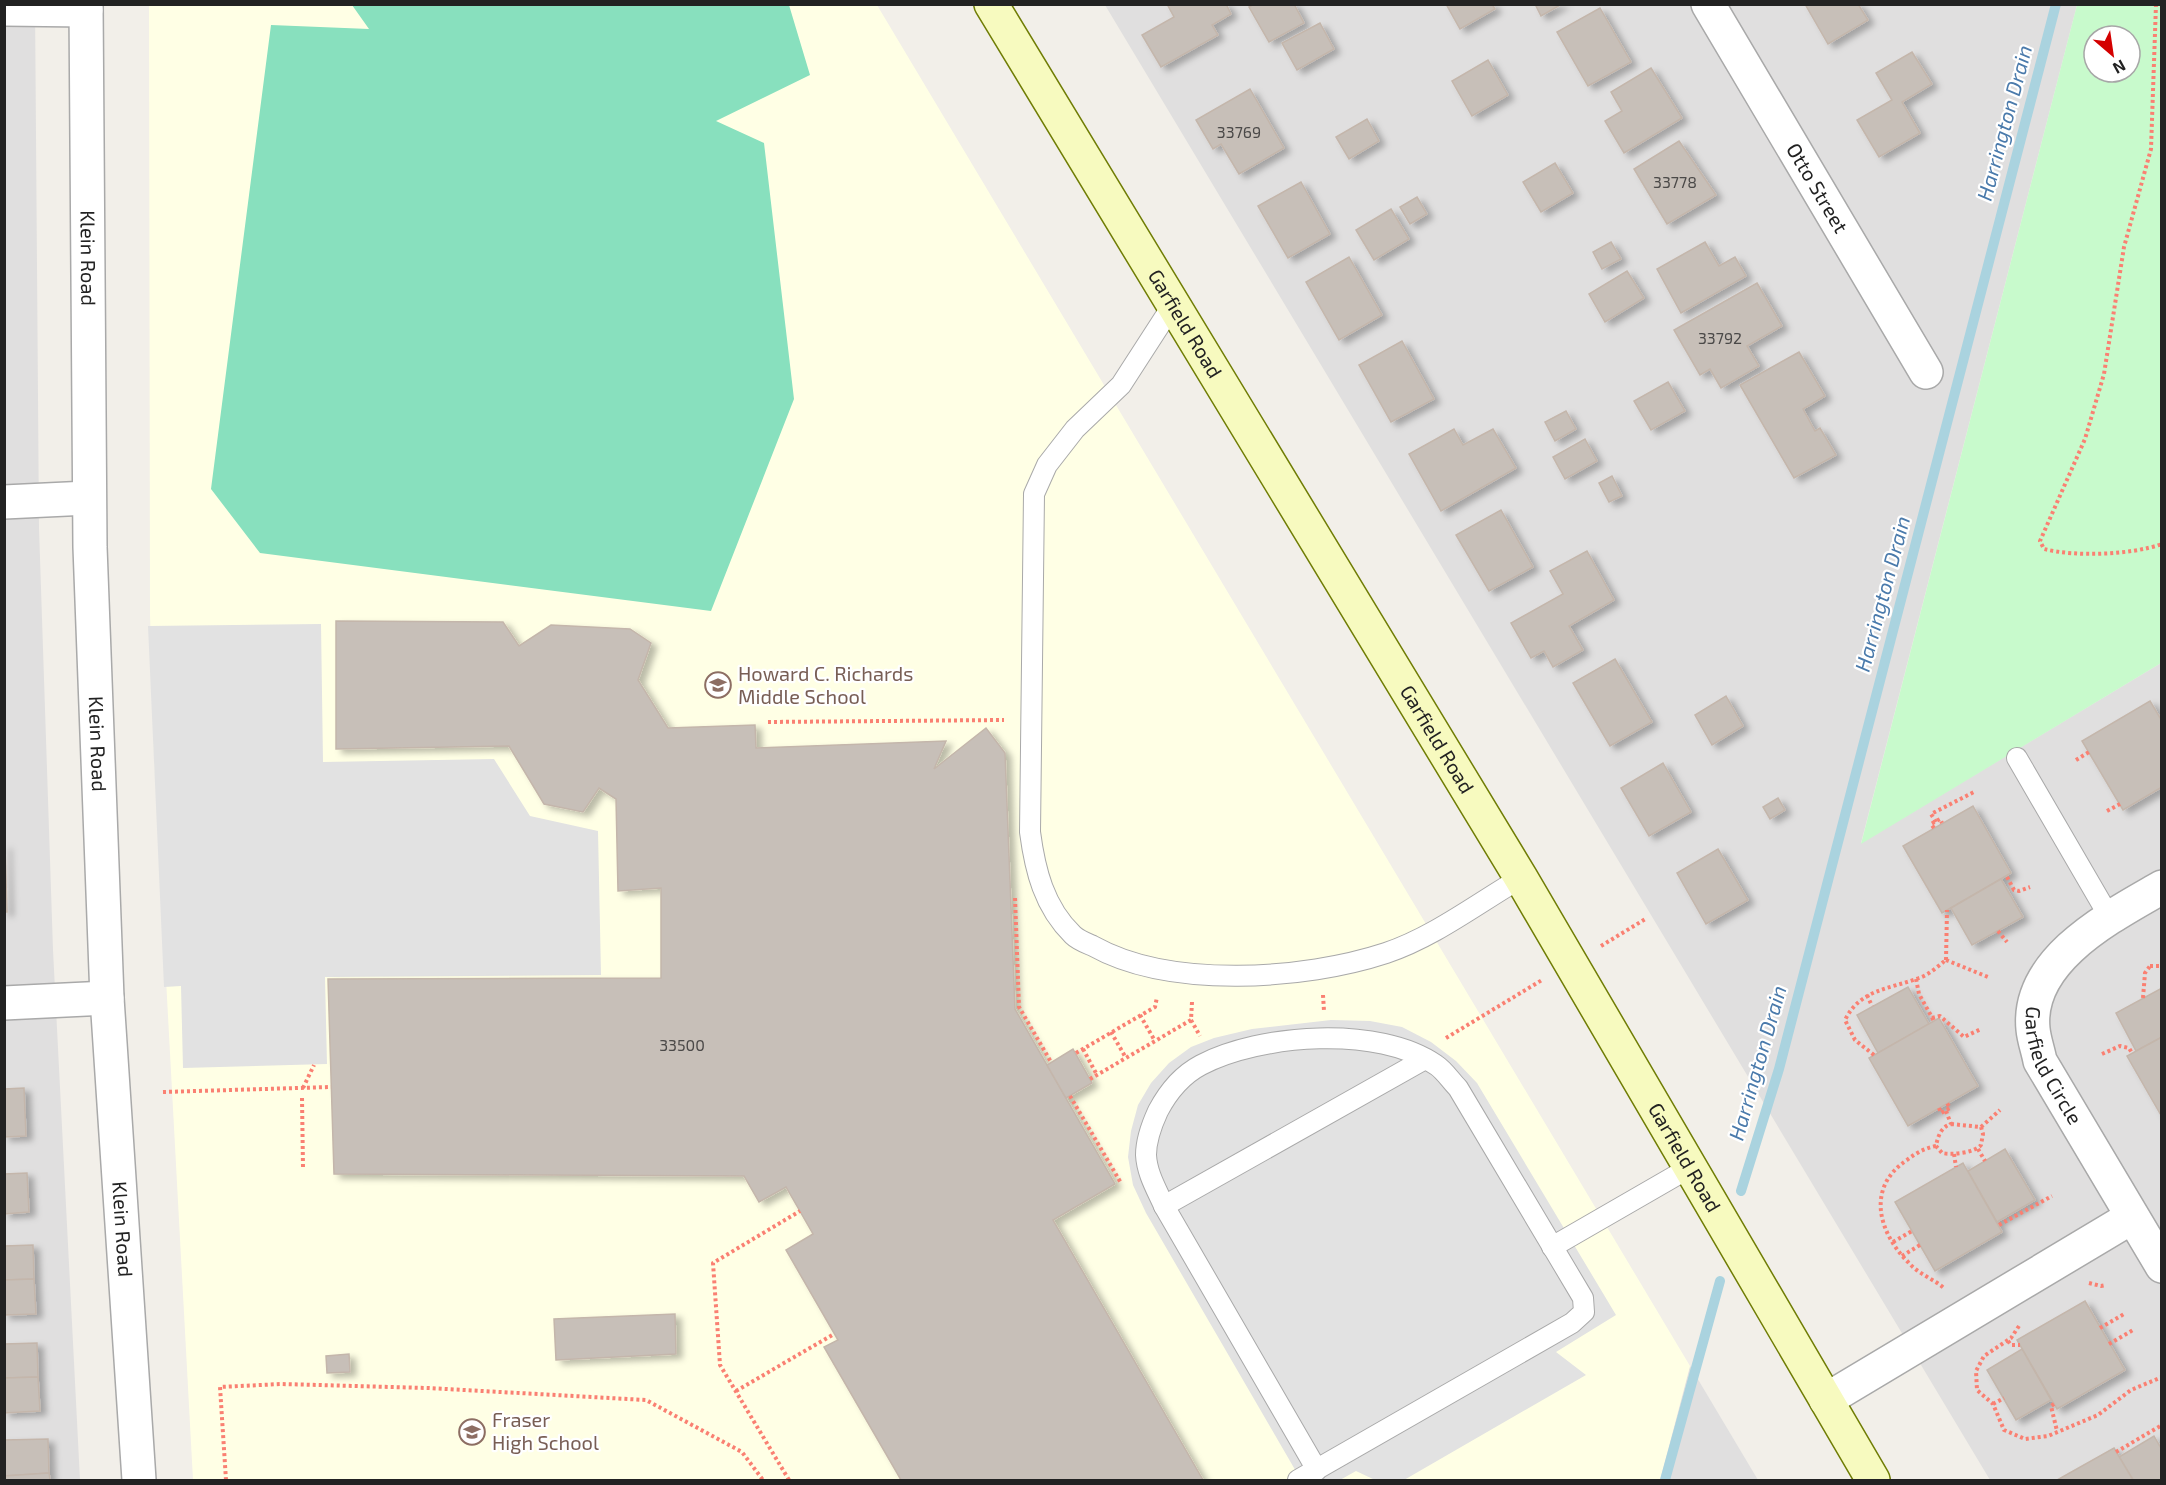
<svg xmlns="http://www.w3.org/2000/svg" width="2166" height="1485" viewBox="0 0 2166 1485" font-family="'Exo 2',sans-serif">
	<defs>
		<filter id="shadow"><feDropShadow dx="6" dy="4" stdDeviation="3" flood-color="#0004"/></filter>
	</defs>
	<rect width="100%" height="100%" fill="#f2efe9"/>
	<g fill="#e0dfdf">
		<path d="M35 4 39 528 53 950 80 1480H5L4 5Z"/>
		<path d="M1105 5H2077L1861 843 2161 663V1480H1990Z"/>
		<path d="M1690 1366 1758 1480H1660Z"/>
	</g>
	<path fill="#ffffe5" d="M149 5H877L1690 1366 1660 1480H193L154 756 150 614Z"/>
	<path fill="#c8facc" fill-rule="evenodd" d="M2077 5H2161V663L1861 844ZM2094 36H2130V72H2094Z"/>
	<path fill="#88e0be" d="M352 5H789L810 75 716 121 764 143 794 399 711 611 260 553 211 489 271 25 369 29Z"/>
	<g fill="#e2e2e2">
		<path d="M321 624 323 762 494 759 530 816 598 831 601 975 325 977 327 1064 183 1068 181 986 164 987 148 626Z"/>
		<path d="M1331 1020 1370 1021 1402 1027 1431 1042 1456 1061 1477 1083 1616 1315 1556 1352 1586 1375 1404 1480H1375L1356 1471 1340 1480H1301L1146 1213 1133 1185 1128 1157 1131 1131 1138 1105 1151 1083 1169 1063 1191 1047 1214 1038 1252 1029Z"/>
	</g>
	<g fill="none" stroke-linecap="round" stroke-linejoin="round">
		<g stroke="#aad3df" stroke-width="10">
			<path d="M1741 1191 1779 1069 2056 4"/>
			<path d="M1665 1480 1720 1281"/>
		</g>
	</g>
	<g fill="#c7bfb8" stroke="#c4b6ab" stroke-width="1.5" filter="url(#shadow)">
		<path d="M1167 4H1226L1231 14 1212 25 1218 35 1161 67 1142 35 1174 17Z"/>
		<path d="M1254 4H1294L1304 23 1269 42 1249 7Z"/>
		<path d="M1446 4H1492L1495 9 1460 29Z"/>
		<path d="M1535 4H1562L1541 16Z"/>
		<path d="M1805 4H1858L1868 20 1828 44Z"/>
		<path d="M1600 8 1631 62 1588 86 1557 32Z"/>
		<path d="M1320 23 1334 49 1297 70 1282 43Z"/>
		<path d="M1912 52 1932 84 1902 102 1920 133 1879 157 1857 120 1892 100 1876 73Z"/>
		<path d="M1488 60 1508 95 1472 116 1452 81Z"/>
		<path d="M1651 68 1682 118 1624 153 1605 121 1622 111 1611 92Z"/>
		<path d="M1250 89 1284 148 1239 174 1221 144 1213 149 1196 120Z"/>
		<path d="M1367 119 1379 141 1349 159 1336 137Z"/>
		<path d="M1679 141 1716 195 1667 224 1634 169Z"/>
		<path d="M1555 163 1573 193 1541 212 1523 182Z"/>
		<path d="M1301 182 1330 234 1288 258 1258 206Z"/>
		<path d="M1417 197 1427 214 1410 224 1400 207Z"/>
		<path d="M1391 209 1409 239 1374 260 1356 230Z"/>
		<path d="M1611 242 1621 259 1602 269 1593 252Z"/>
		<path d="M1705 242 1719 266 1735 257 1746 276 1681 313 1657 269Z"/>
		<path d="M1349 257 1382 315 1339 340 1306 282Z"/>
		<path d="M1627 271 1644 298 1605 322 1589 294Z"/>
		<path d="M1757 283 1782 326 1747 346 1759 366 1721 388 1710 369 1700 375 1674 330Z"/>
		<path d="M1402 341 1434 399 1391 422 1359 365Z"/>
		<path d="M1799 352 1825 396 1803 409 1815 431 1820 428 1836 455 1794 478 1740 385Z"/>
		<path d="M1668 382 1685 411 1651 430 1634 401Z"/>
		<path d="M1566 411 1576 429 1555 441 1545 422Z"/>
		<path d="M1454 429 1463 445 1493 429 1516 468 1441 511 1409 454Z"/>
		<path d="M1585 439 1597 461 1565 479 1553 457Z"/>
		<path d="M1612 476 1622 496 1609 502 1599 483Z"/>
		<path d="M1501 510 1533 567 1489 591 1456 535Z"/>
		<path d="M1587 551 1614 600 1569 626 1583 650 1553 667 1544 651 1531 658 1511 623 1563 594 1550 571Z"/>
		<path d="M336 621 503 622 519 646 551 625 630 629 651 643 638 680 668 728 755 725 756 748 946 741 934 769 986 728 1005 753 1015 1009 1115 1184 1053 1220 1203 1480H901L824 1347 838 1340 786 1250 813 1234 786 1187 759 1202 744 1176 334 1174 328 979 661 978V888L618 891 616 799 599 788 583 812 544 804 509 746 336 749Z"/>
		<path d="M1615 659 1652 722 1610 746 1573 683Z"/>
		<path d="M1726 696 1743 726 1712 745 1695 715Z"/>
		<path d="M2150 701 2162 721V787L2123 810 2082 741Z"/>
		<path d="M1663 763 1691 812 1649 836 1621 788Z"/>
		<path d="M1778 798 1785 810 1770 819 1763 807Z"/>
		<path d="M1973 806 2011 873 1942 913 1903 846Z"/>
		<path d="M5 845 7 912H4V845Z"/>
		<path d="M1718 849 1748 900 1706 924 1677 873Z"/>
		<path d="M2001 879 2023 917 1972 945 1951 908Z"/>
		<path d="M1908 987 1929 1024 1878 1053 1857 1015Z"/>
		<path d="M2162 988V1037L2136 1051 2116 1013Z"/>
		<path d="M1939 1018 1978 1086 1908 1126 1869 1058Z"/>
		<path d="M2162 1037V1117L2127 1056Z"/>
		<path d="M1073 1049 1092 1083 1066 1098 1047 1065Z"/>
		<path d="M24 1088 26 1136 4 1137V1089Z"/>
		<path d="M2005 1149 2035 1200 1997 1222 1968 1171Z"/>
		<path d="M1963 1163 2002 1232 1935 1271 1895 1202Z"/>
		<path d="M27 1173 29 1212 4 1214V1174Z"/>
		<path d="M33 1245 34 1279 4 1280V1246Z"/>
		<path d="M34 1279 36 1314 4 1315V1280Z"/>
		<path d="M2085 1301 2125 1370 2057 1409 2017 1340Z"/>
		<path d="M675 1314 676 1354 556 1360 554 1319Z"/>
		<path d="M37 1343 38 1377 4 1378V1344Z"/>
		<path d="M2022 1349 2051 1400 2016 1420 1987 1370Z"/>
		<path d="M349 1354 350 1372 327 1373 326 1356Z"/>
		<path d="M38 1377 40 1411 4 1413V1378Z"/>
		<path d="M2154 1436 2162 1450V1480H2133L2119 1457Z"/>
		<path d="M48 1439 49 1473 4 1476V1440Z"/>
		<path d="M2114 1448 2133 1480H2057Z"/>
		<path d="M49 1473 50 1480H4V1476Z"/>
	</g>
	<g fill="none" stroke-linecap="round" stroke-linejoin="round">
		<g stroke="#a9a9a9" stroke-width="22">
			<g id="service">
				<path d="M1174 303 1121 385 1075 429 1047 465 1034 494 1030 832C1035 870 1044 907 1073 935 1078 940 1086 943 1093 946 1170 989 1304 980 1386 953 1434 937 1478 903 1521 878"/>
				<path d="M2017 758 2110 918"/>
				<path d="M1164 1206 1425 1059"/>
				<path d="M1552 1247 1689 1168"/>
				<path d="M1298 1480 1572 1323 1584 1312 1583 1298 1458 1088C1451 1081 1444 1070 1436 1065 1379 1025 1260 1034 1201 1065 1182 1075 1168 1092 1158 1111 1152 1124 1146 1140 1146 1155 1147 1174 1157 1190 1164 1206L1317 1470"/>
			</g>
		</g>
		<g stroke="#a9a9a9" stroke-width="36">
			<g id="minor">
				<path id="s1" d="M86 4 90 547 107 998 139 1480"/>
				<path id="s2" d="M1708 4 1926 372"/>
				<path d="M4 9 86 10"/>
				<path d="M4 502 88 498"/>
				<path id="s3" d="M2162 887C2112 916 2026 959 2033 1029 2034 1040 2038 1050 2040 1061L2162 1266"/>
				<path d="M4 1003 107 998"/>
				<path d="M1826 1400 2132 1217"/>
			</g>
		</g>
		<g stroke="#707d05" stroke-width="36">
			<g id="secondary">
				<path id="s4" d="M991 4 1521 878 1873 1480"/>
			</g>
		</g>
		<g stroke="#fa8072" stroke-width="4" stroke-dasharray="3 3" stroke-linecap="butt">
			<path d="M2156 4 2151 149 2124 247 2104 374 2085 439 2040 541 2044 549C2075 557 2131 555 2162 544"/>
			<path d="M768 722 1004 720"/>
			<path d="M2076 760 2089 752"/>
			<path d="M2107 811 2120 804"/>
			<path d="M1936 822 1931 814 1974 792"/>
			<path d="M1934 828 1931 824 1940 819 1942 823"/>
			<path d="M2007 877 2014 890 2019 891 2030 887"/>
			<path d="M1015 898 1019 1007 1051 1062"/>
			<path d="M1998 931 2007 942"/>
			<path d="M1601 946 1647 918"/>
			<path d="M1946 960 1947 910"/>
			<path d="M1946 960 1988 977"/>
			<path d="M2150 966H2162"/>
			<path d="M1916 979 1919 994 1934 1021"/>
			<path d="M1323 995 1324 1011"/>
			<path d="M1867 995 1872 1006"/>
			<path d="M2143 998 2145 973 2150 966"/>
			<path d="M1140 1015 1155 1041"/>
			<path d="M1932 1018 1940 1016 1964 1037 1981 1029"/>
			<path d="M1191 1020 1200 1036"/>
			<path d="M1111 1032 1126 1058"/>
			<path d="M1446 1038 1542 980"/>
			<path d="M1083 1049 1097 1075"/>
			<path d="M1076 1053 1155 1007 1157 997"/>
			<path d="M2102 1054 2120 1046 2129 1048 2132 1053"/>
			<path d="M1874 1055 1855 1040 1845 1020C1860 989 1890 989 1919 978 1929 975 1938 966 1946 960"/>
			<path d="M1090 1079 1191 1020 1192 1002"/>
			<path d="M303 1088 314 1065"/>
			<path d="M163 1092 331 1087"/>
			<path d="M1070 1096 1121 1183"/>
			<path d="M302 1098 303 1167"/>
			<path d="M1939 1108 1941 1113 1950 1108 1947 1103"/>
			<path d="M1946 1111 1951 1124"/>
			<path d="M1951 1124 1981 1127 1983 1134 1981 1145C1974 1153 1952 1155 1942 1153L1936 1146C1938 1136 1941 1127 1951 1124Z"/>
			<path d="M1981 1127 2000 1110"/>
			<path d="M1936 1146C1925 1148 1916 1153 1907 1160 1866 1187 1878 1232 1908 1262 1918 1274 1934 1279 1945 1289"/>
			<path d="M1978 1149 1985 1161"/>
			<path d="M1954 1154 1956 1167"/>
			<path d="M1999 1225 2052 1196"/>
			<path d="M1893 1242 1912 1231"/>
			<path d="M1902 1256 1920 1245"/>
			<path d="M2089 1283 2101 1286 2106 1285"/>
			<path d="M2019 1326 2011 1338 1984 1356 1976 1371 1977 1390 1993 1404 2004 1430 2025 1439 2048 1436 2098 1415 2131 1390 2162 1377"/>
			<path d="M2100 1328 2124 1314"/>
			<path d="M2008 1341 2011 1345H2020"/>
			<path d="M2109 1344 2133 1330"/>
			<path d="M736 1391 834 1334"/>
			<path d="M1993 1404 2004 1398"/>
			<path d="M2054 1404 2051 1406 2057 1431"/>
			<path d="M2116 1452 2162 1425"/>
			<path d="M226 1480 220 1387 281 1384 428 1388 646 1400 742 1452 763 1480"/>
			<path d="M789 1480 720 1365 713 1263 800 1211"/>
		</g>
		<use href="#service" stroke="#fff" stroke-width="20"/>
		<use href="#minor" stroke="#fff" stroke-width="33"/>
		<use href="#secondary" stroke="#f7fabf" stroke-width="33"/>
	</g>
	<defs>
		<g id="school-ring" transform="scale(1.35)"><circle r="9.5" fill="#fff" stroke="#8d6e63" stroke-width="1.5"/><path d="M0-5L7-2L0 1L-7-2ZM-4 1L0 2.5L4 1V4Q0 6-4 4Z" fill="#8d6e63"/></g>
	</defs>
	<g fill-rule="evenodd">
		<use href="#school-ring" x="718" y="685"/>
		<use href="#school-ring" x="472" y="1432"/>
	</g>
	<g text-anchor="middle" stroke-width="4.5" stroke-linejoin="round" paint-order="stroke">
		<g font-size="16" fill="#4b4948">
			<text x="1239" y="138">33769</text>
			<text x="1675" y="188">33778</text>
			<text x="1720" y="344">33792</text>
			<text x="682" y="1051">33500</text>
		</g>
		<g font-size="20" fill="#222" stroke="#fff">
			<text dy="7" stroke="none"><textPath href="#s2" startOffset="214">Otto Street</textPath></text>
			<text dy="7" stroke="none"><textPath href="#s1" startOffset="254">Klein Road</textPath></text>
			<text dy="7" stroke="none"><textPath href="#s4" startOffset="374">Garfield Road</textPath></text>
			<text dy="7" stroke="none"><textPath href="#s4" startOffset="860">Garfield Road</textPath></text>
			<text dy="7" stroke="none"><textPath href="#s1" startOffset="740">Klein Road</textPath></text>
			<text dy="7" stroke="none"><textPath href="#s3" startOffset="244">Garfield Circle</textPath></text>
			<text dy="7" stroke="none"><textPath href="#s4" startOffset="1346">Garfield Road</textPath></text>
			<text dy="7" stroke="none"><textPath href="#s1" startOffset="1226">Klein Road</textPath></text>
		</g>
		<g font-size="20" fill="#785e54" stroke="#fff" text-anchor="start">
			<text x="738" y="681">Howard C. Richards<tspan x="738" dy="23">Middle School</tspan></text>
			<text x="492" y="1427">Fraser<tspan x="492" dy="23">High School</tspan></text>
		</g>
		<g font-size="21" font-style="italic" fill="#4a7aab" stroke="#fff">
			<text transform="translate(2005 123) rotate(-75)" y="7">Harrington Drain</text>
			<text transform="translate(1883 594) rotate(-75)" y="7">Harrington Drain</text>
			<text transform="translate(1758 1063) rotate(-74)" y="7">Harrington Drain</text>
		</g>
	</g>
	<rect width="2166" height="1485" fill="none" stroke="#222222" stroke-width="12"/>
	<g transform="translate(2112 54) rotate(151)"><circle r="28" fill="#ffffff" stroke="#a7a7a7" stroke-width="1.5"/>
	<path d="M0-4.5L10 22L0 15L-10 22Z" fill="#d40000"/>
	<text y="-9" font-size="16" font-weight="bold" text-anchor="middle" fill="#222222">N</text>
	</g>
</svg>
